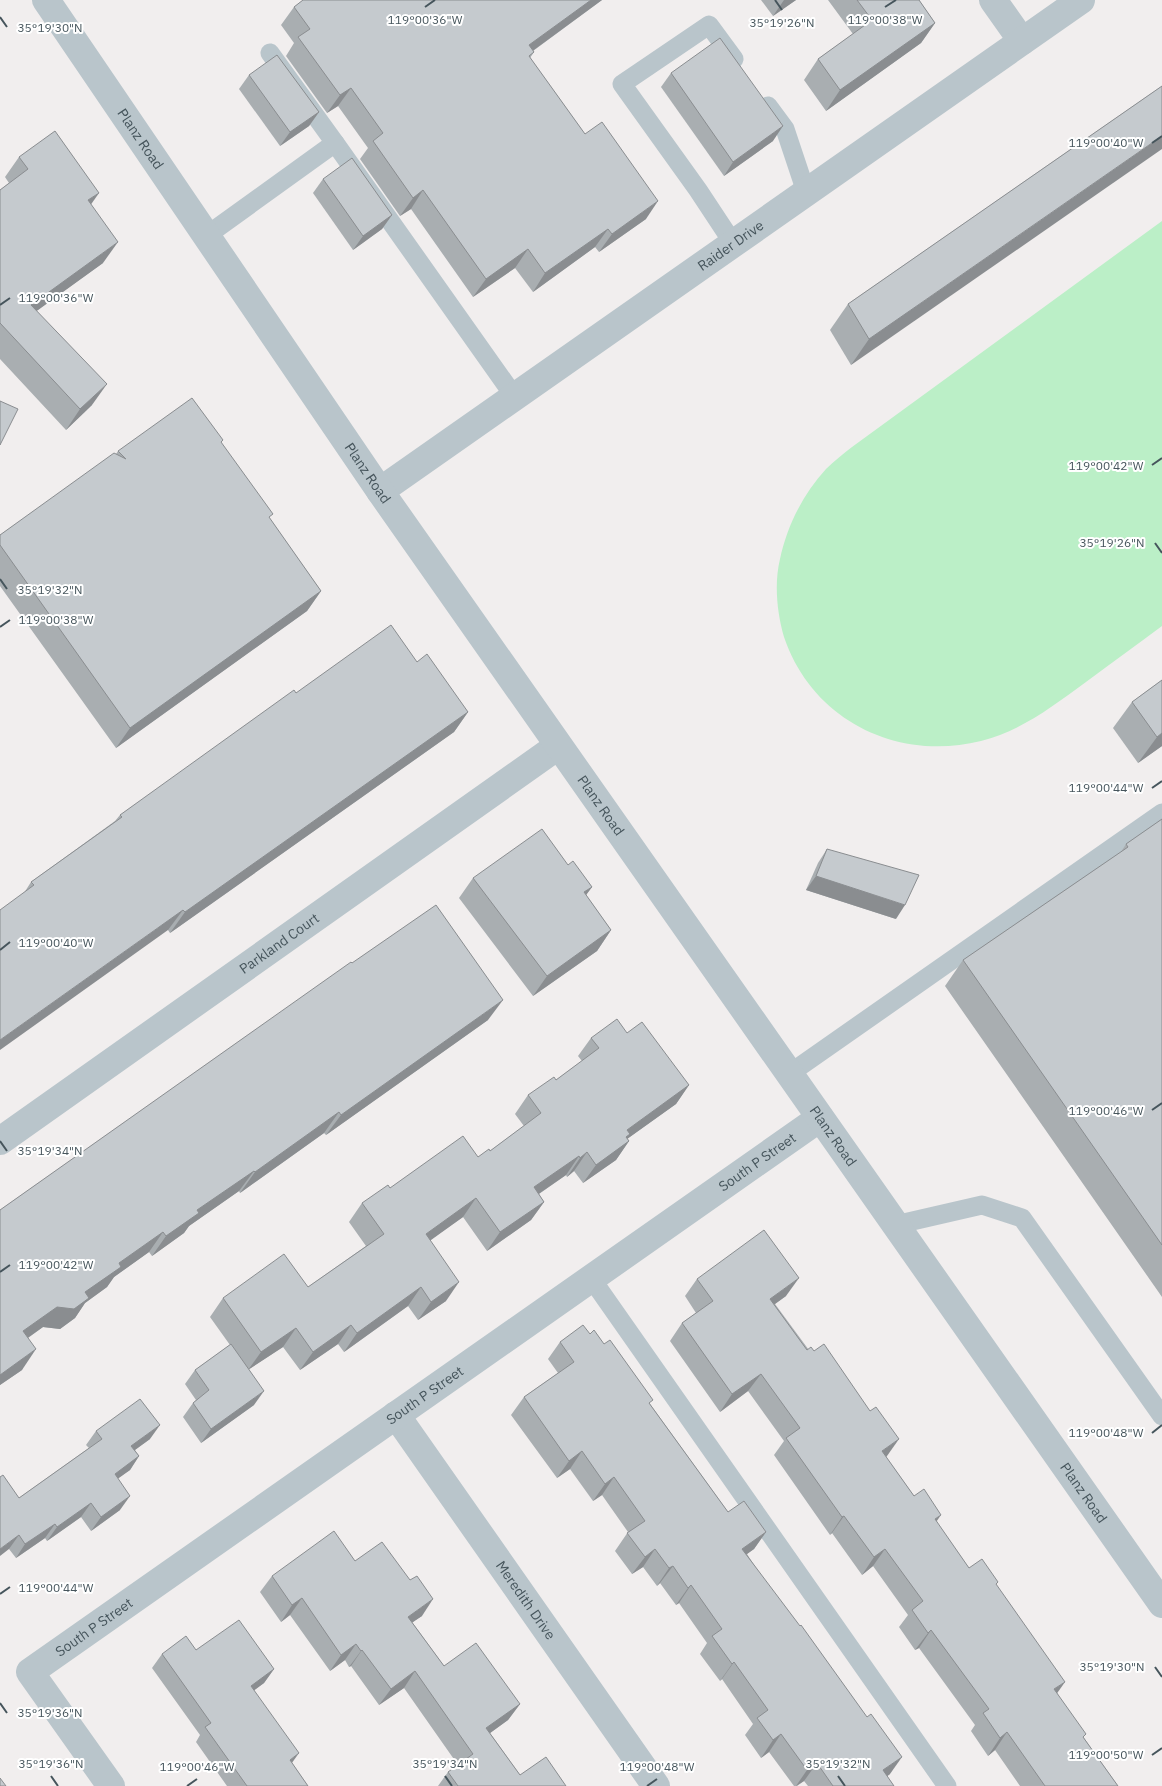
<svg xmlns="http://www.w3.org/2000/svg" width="1162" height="1786" viewBox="0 0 1162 1786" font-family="'IBM Plex Sans',sans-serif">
	<rect width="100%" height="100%" fill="#f1eeee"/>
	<path fill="#bbefc7" d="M1162 221V626C1137 645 1111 663 1086 682 1053 706 1021 731 981 741 897 762 812 720 784 637 777 613 774 584 780 559 787 526 803 494 826 469 834 461 843 454 852 447Z"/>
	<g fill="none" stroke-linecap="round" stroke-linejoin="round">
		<g stroke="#b9c5cb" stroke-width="19">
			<path d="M768 106 785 129 806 192"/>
			<path d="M335 143 514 396"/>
			<path d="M206 236 335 143 270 53"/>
			<path d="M733 243 698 190 622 84 709 25 734 59"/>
			<path d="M789 1074 1162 813"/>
			<path d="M895 1225 982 1205 1022 1218 1162 1416"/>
			<path d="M591 1278 947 1786"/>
		</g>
		<g stroke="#b9c5cb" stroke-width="28">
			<path d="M993 0 1022 41"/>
			<path id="s1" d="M380 491 1081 0"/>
			<path id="s2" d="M0 1141 558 746"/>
			<path id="s3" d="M396 1415 656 1786"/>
			<path id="s4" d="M111 1786 30 1672 820 1118"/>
		</g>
		<path stroke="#b9c5cb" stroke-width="28" id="s5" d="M46 0 380 491 1162 1604"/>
	</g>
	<g fill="#a9aeb1">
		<path d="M303 0H602L533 51 534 52 530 58 646 219 599 252 595 247 533 292 515 268 473 297 411 209 400 216 360 159 368 148 338 106 327 113 286 56 294 43 281 25 294 7Z"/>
		<path d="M761 0H796L773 16Z"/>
		<path d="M828 0H919L935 23 921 43 826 111 804 80 818 59 853 34Z"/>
		<path d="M671 73 773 141 724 176 661 87Z"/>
		<path d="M249 75 319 112 309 126 280 146 239 89Z"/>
		<path d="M1162 86 851 365 830 330 848 304Z"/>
		<path d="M19 157 91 205 103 263 36 311 92 405 66 430 0 359V190L9 183 5 177Z"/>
		<path d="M323 179 392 215 382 229 353 250 313 193Z"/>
		<path d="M223 440 221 443 270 519 321 591 307 611 116 748 0 586V535L116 454 118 451Z"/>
		<path d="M417 662 468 712 454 732 170 933 168 930 24 893 31 882 115 821 120 815 296 693Z"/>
		<path d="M1162 680V746L1138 763 1113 728 1132 702Z"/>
		<path d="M1162 819V1297L945 986 963 960 1121 852 1126 844Z"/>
		<path d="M827 849 896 919 806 890 818 863Z"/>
		<path d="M568 865 592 887 586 895 611 930 597 951 533 996 459 898 473 878Z"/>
		<path d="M352 963 488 1020 326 1135 324 1133 240 1193 239 1191 189 1226 184 1233 152 1256 149 1252 114 1277 107 1287 85 1303 75 1318 60 1329 43 1327 28 1338 22 1370 0 1385V1210Z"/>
		<path d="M627 1033 689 1085 676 1104 627 1139 629 1141 616 1160 583 1183 574 1171 567 1177 566 1175 539 1194 544 1202 531 1220 487 1251 463 1217 430 1240 446 1301 418 1320 408 1306 344 1352 338 1344 300 1370 283 1347 249 1369 254 1405 201 1443 183 1417 193 1403 196 1400 185 1384 195 1370 230 1345 210 1317 223 1298 308 1287 366 1246 349 1222 362 1203 390 1188 478 1157 490 1151 524 1126 515 1114 528 1095 556 1080 582 1061 578 1056 591 1038Z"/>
		<path d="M697 1279 786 1296 775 1304 887 1456 886 1457 914 1496 936 1522 969 1568 998 1582 996 1585 1057 1693 1084 1738 1118 1786H1020L995 1750 988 1756 971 1731 975 1725 919 1648 915 1650 899 1627 908 1615 873 1566 862 1575 832 1533 830 1535 774 1455 784 1441 748 1391 720 1412 670 1341 682 1323 696 1313 685 1296Z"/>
		<path d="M590 1334 604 1344 650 1404 728 1512 766 1532 754 1549 747 1554 890 1774 887 1776 894 1786H808L804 1781 797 1786H794L769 1752 761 1758 745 1735 753 1724 722 1679 720 1681 700 1654 707 1643 679 1603 676 1605 660 1583 657 1586 643 1567 632 1574 615 1551 628 1532 602 1495 593 1501 570 1469 557 1478 511 1415 524 1397 558 1373 548 1359 560 1342Z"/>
		<path d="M96 1431 150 1439 135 1450 139 1456 130 1470 118 1478 120 1510 91 1531 81 1517 47 1541 45 1538 16 1558 9 1549 19 1498 89 1448 86 1445Z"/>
		<path d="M355 1561 422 1616 412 1622 444 1666 520 1704 508 1720 490 1733 520 1775 566 1786H438L448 1772 458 1765 404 1688 379 1705 351 1666 349 1667 345 1660 330 1671 290 1615 281 1622 260 1592 272 1576Z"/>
		<path d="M196 1650 274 1669 264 1683 254 1690 292 1763 308 1786H227L196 1742 200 1735 152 1668 162 1654Z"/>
	</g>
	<g fill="#8a8d90">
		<path d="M591 0H602L516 63 529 45Z"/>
		<path d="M784 0H796L773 16Z"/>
		<path d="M935 23 921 43 826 111 840 90Z"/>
		<path d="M351 88 338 106 327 113 340 95Z"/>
		<path d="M319 112 309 126 280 146 290 132Z"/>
		<path d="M783 126 773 141 724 176 733 162Z"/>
		<path d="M1162 136V149L851 365 869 339Z"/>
		<path d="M423 190 411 209 400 216 413 198Z"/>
		<path d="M99 193 85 213 88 200Z"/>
		<path d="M658 201 646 219 599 252 612 234Z"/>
		<path d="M392 215 382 229 353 250 363 236Z"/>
		<path d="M608 229 595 247 533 292 545 273Z"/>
		<path d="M118 242 103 263 16 326 31 305Z"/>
		<path d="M528 249 515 268 473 297 486 279Z"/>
		<path d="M107 384 92 405 66 430 80 409Z"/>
		<path d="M321 591 307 611 116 748 130 728Z"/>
		<path d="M468 712 454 732 170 933 185 912Z"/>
		<path d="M1162 733V746L1138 763 1157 737Z"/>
		<path d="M816 876 905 905 896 919 806 890Z"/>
		<path d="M592 887 577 907 584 892Z"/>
		<path d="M183 910 168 930 0 1050V1040Z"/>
		<path d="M611 930 597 951 533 996 547 976Z"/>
		<path d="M503 1000 488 1020 326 1135 341 1115Z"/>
		<path d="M689 1085 676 1104 627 1139 629 1141 616 1160 583 1183 596 1165 627 1130Z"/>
		<path d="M339 1112 324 1133 240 1193 255 1172Z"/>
		<path d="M587 1152 574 1171 567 1177 580 1158Z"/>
		<path d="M579 1156 566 1175 521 1206 534 1187Z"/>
		<path d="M254 1171 239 1191 189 1226 184 1233 152 1256 166 1236 197 1210Z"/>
		<path d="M476 1198 463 1217 413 1253 426 1234Z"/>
		<path d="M544 1202 531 1220 487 1251 500 1232Z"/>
		<path d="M163 1232 149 1252 114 1277 107 1287 85 1303 75 1318 60 1329 43 1327 9 1351 23 1331 57 1307 85 1292 119 1263Z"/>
		<path d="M799 1278 786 1296 758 1316 770 1299Z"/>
		<path d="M459 1282 446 1301 418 1320 431 1302Z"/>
		<path d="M421 1287 408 1306 344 1352 357 1333Z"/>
		<path d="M351 1325 338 1344 300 1370 313 1352Z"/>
		<path d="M296 1328 283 1347 248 1370 261 1352Z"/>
		<path d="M36 1349 22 1370 0 1385V1375Z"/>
		<path d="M761 1374 748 1391 720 1412 732 1394Z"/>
		<path d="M264 1391 254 1405 201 1443 211 1429Z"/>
		<path d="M160 1425 150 1439 121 1460 131 1446Z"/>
		<path d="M899 1439 887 1456 869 1469 882 1451Z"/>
		<path d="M582 1451 570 1469 557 1478 569 1461Z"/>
		<path d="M139 1456 130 1470 105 1488 115 1474Z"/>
		<path d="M614 1477 602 1495 593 1501 605 1484Z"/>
		<path d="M130 1496 120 1510 91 1531 101 1517Z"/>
		<path d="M91 1503 81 1517 47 1541 57 1527Z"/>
		<path d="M941 1515 929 1532 935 1519Z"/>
		<path d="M844 1516 832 1533 830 1535 842 1517Z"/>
		<path d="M55 1524 45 1538 16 1558 25 1544Z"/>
		<path d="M766 1532 754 1549 730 1566 742 1549Z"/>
		<path d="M19 1535 9 1549 0 1556V1549Z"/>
		<path d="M655 1549 643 1567 632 1574 645 1557Z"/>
		<path d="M885 1549 873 1566 862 1575 874 1557Z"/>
		<path d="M673 1566 660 1583 657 1586 669 1568Z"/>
		<path d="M691 1585 679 1603 676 1605 688 1588Z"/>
		<path d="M302 1598 290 1615 281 1622 292 1605Z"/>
		<path d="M433 1599 422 1616 397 1633 408 1617Z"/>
		<path d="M931 1630 919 1648 915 1650 928 1633Z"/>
		<path d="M356 1644 345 1660 330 1671 341 1655Z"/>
		<path d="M362 1650 351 1666 349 1667 361 1651Z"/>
		<path d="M734 1662 722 1679 720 1681 732 1664Z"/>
		<path d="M274 1669 264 1683 241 1700 251 1686Z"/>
		<path d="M415 1671 404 1688 379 1705 391 1689Z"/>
		<path d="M1065 1682 1053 1699 1054 1689Z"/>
		<path d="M520 1704 508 1720 475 1744 486 1728Z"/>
		<path d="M1007 1732 995 1750 988 1756 1000 1738Z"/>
		<path d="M781 1734 769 1752 761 1758 773 1740Z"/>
		<path d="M299 1753 289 1767 290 1760Z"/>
		<path d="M902 1757 890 1774 874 1786 883 1770Z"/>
		<path d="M817 1763 804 1781 796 1786 807 1770Z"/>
	</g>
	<g fill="#c5cace" stroke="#8a8d90">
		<path d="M303 0H591L529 45 534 52 529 56 585 134 602 122 658 201 612 234 608 229 545 273 528 249 486 279 423 190 413 198 373 141 383 133 351 88 340 95 298 37 310 29 294 7Z"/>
		<path d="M857 0H919L935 23 840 90 818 59 872 20Z"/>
		<path d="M720 38 783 126 733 162 671 73Z"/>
		<path d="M277 55 319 112 290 132 249 75Z"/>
		<path d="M1162 86V136L869 339 848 304Z"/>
		<path d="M55 131 99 193 88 200 118 242 31 305 107 384 80 409 0 323V190L28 169 19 157Z"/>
		<path d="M352 158 392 215 363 236 323 179Z"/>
		<path d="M192 398 223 440 221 442 273 514 269 517 321 591 130 728 0 545V535L114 453 126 459 118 451Z"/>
		<path d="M0 401 18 409 0 445Z"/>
		<path d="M391 625 417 662 427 654 468 712 185 912 183 910 0 1040V910L34 885 31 882 122 817 120 815 294 690 296 693Z"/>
		<path d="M1162 680V733L1157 737 1132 702Z"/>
		<path d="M1162 819V1245L963 960 1128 847 1126 844Z"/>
		<path d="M542 829 568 865 573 861 592 887 584 892 611 930 547 976 473 878Z"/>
		<path d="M827 849 919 875 905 905 816 876Z"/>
		<path d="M436 905 503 1000 341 1115 339 1112 255 1172 254 1171 197 1210 199 1213 166 1236 163 1232 119 1263 121 1267 85 1292 89 1298 74 1309 57 1307 23 1331 36 1349 0 1375V1210L351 962 352 963Z"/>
		<path d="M617 1019 627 1033 642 1022 689 1085 627 1130 630 1134 626 1137 629 1141 596 1165 587 1152 580 1158 579 1156 534 1187 544 1202 500 1232 476 1198 426 1234 459 1282 431 1302 421 1287 357 1333 351 1325 313 1352 296 1328 261 1352 223 1298 284 1254 308 1287 384 1234 362 1203 388 1185 390 1188 463 1136 478 1157 489 1149 490 1151 541 1113 528 1095 554 1077 556 1080 599 1048 591 1038Z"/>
		<path d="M764 1230 799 1278 770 1299 807 1350 811 1347 814 1351 824 1344 870 1411 876 1407 899 1439 882 1451 914 1496 924 1489 941 1515 935 1519 969 1568 982 1559 998 1582 996 1584 1065 1682 1054 1689 1086 1734 1083 1737 1118 1786H1045L1007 1732 1000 1738 983 1713 989 1709 931 1630 928 1633 912 1610 923 1601 885 1549 874 1557 844 1516 842 1517 786 1438 800 1428 761 1374 732 1394 682 1323 713 1301 697 1279Z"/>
		<path d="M583 1325 590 1334 594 1330 604 1344 610 1340 653 1400 649 1403 728 1512 744 1501 766 1532 742 1549 800 1626 801 1625 867 1717 871 1714 902 1757 883 1770 894 1786H833L817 1763 807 1770 781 1734 773 1740 757 1718 768 1710 734 1662 732 1664 712 1636 722 1629 691 1585 688 1588 673 1566 669 1568 655 1549 645 1557 627 1533 645 1521 614 1477 605 1484 582 1451 569 1461 524 1397 574 1362 560 1342Z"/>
		<path d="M231 1344 264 1391 211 1429 193 1403 209 1390 195 1370Z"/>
		<path d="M140 1399 160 1425 131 1446 139 1456 115 1474 130 1496 101 1517 91 1503 57 1527 55 1524 25 1544 19 1535 0 1549V1477L3 1475 19 1498 102 1439 96 1431Z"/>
		<path d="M334 1531 355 1561 382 1542 410 1580 417 1576 433 1599 408 1617 444 1666 476 1643 520 1704 486 1728 520 1775 546 1757 566 1786H458L448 1772 473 1754 415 1671 391 1689 362 1650 361 1651 356 1644 341 1655 302 1598 292 1605 272 1576Z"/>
		<path d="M239 1620 274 1669 251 1686 299 1753 290 1760 308 1786H247L205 1727 211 1723 162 1654 186 1636 196 1650Z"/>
		<path d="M0 1778 6 1786H0Z"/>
	</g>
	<path fill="none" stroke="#46555c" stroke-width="2" d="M775 0 782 10M425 7 435 0M885 7 896 0M0 17 7 27M1152 143 1162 136M0 305 10 298M1152 465 1162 458M1155 543 1162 553M0 579 7 589M0 627 10 620M1152 788 1162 781M0 950 10 942M1152 1110 1162 1103M0 1141 7 1151M0 1272 10 1265M1152 1433 1162 1425M0 1594 10 1587M1155 1667 1162 1677M0 1703 7 1713M1152 1755 1162 1748M51 1776 58 1786M445 1776 452 1786M838 1776 845 1786M187 1786 197 1779M647 1786 657 1779"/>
	<g text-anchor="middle" stroke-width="4" stroke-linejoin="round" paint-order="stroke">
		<g font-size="14" fill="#46555c" stroke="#fff">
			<text dy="5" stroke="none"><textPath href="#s5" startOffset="168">Planz Road</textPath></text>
			<text dy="5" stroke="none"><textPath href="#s1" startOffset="428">Raider Drive</textPath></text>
			<text dy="5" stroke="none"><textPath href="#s5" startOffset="572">Planz Road</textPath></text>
			<text dy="5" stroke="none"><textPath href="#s5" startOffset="978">Planz Road</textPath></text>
			<text dy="5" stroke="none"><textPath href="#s2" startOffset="342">Parkland Court</textPath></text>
			<text dy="5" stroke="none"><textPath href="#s5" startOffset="1382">Planz Road</textPath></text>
			<text dy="5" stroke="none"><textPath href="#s4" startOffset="1028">South P Street</textPath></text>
			<text dy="5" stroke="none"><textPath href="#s4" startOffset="622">South P Street</textPath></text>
			<text dy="5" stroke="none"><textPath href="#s5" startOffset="1818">Planz Road</textPath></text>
			<text dy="5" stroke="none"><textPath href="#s3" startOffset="226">Meredith Drive</textPath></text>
			<text dy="5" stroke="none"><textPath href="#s4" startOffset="218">South P Street</textPath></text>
		</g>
	</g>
	<g font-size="12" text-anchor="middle" fill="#46555c" stroke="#fff" stroke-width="4" stroke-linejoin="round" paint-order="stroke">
		<text x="425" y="24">119°00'36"W</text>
		<text x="885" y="24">119°00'38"W</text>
		<text x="782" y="27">35°19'26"N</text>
		<text x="50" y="32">35°19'30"N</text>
		<text x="1106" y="147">119°00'40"W</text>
		<text x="56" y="302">119°00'36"W</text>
		<text x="1106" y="470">119°00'42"W</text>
		<text x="1112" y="547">35°19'26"N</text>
		<text x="50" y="594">35°19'32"N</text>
		<text x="56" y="624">119°00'38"W</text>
		<text x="1106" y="792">119°00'44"W</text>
		<text x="56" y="947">119°00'40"W</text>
		<text x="1106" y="1115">119°00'46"W</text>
		<text x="50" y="1155">35°19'34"N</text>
		<text x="56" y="1269">119°00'42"W</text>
		<text x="1106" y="1437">119°00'48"W</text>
		<text x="56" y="1592">119°00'44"W</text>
		<text x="1112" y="1671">35°19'30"N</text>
		<text x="50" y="1717">35°19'36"N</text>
		<text x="1106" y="1759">119°00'50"W</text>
		<text x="51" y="1768">35°19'36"N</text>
		<text x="445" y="1768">35°19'34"N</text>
		<text x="838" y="1768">35°19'32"N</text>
		<text x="197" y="1771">119°00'46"W</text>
		<text x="657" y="1771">119°00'48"W</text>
	</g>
</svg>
